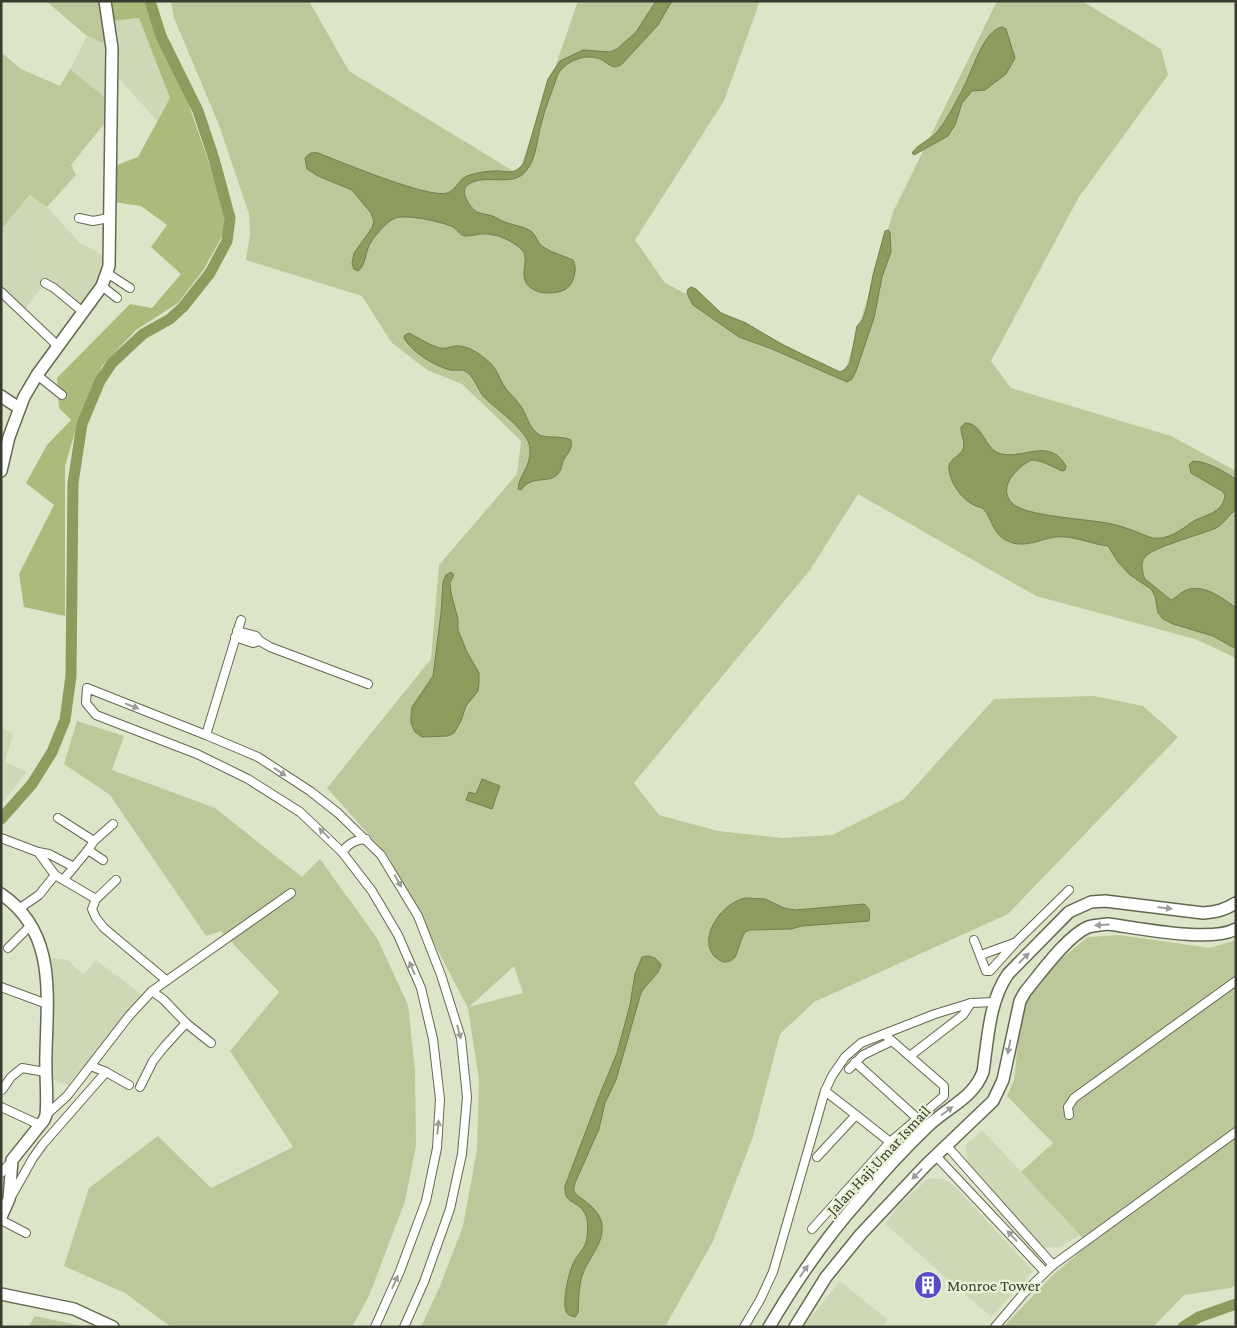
<svg xmlns="http://www.w3.org/2000/svg" width="1237" height="1328" viewBox="0 0 1237 1328" font-family="'Crimson Pro',serif">
	<rect width="100%" height="100%" fill="#dde5c9"/>
	<g fill="#cfd8b6">
		<path d="M139 18 170 98 157 121 116 75 107 99 70 69 87 36 105 44 103 22Z"/>
		<path d="M31 195 47 207 80 243 103 255 99 282 80 310 46 282 22 313 1 291V230Z"/>
		<path d="M1 727 13 734 5 762 27 772 1 804Z"/>
		<path d="M46 957 68 960 83 975 96 960 144 996 106 1042 68 1085 44 1076Z"/>
		<path d="M982 1130 1080 1235 1060 1247 1046 1248 1037 1242 969 1165 966 1153V1145Z"/>
		<path d="M929 1178 944 1179 955 1186 1033 1271 991 1317 885 1224 900 1204Z"/>
		<path d="M840 1281 887 1319 884 1327H803Z"/>
	</g>
	<g fill="#bcc89a" fill-rule="evenodd">
		<path d="M46 1H98L103 22 105 44 87 36Z"/>
		<path d="M171 1H309L349 71 518 174 578 1H760L724 101 635 240 665 283 844 375 893 212 997 1H1082L1161 49 1168 75 1079 197 991 361 1011 388 1171 436 1236 471V658L1195 639 1036 596 858 494 810 570 634 783 659 815 718 831 782 838 832 835 904 799 994 699 1094 696 1143 706 1178 737 1008 914 814 1002 780 1034 753 1137 713 1241 665 1327H421L440 1286 463 1226 477 1149 479 1080 468 1008 388 856 327 788 431 659 439 565 517 474 521 441 462 384 427 370 391 342 362 296 246 260 250 235 249 214 219 125 174 18ZM514 966 523 993 469 1007Z"/>
		<path d="M1 52 21 69 60 86 70 69 107 99 104 124 71 165 76 175 47 207 30 195 1 230Z"/>
		<path d="M77 721 124 736 112 770 215 808 302 877 320 859 377 938 408 1005 415 1070 416 1146 405 1201 369 1296 352 1327H171L125 1293 64 1266 89 1188 158 1136 211 1188 293 1147 230 1051 279 992 221 931 206 936 110 795 64 764Z"/>
		<path d="M1119 935 1210 948 1236 940V1284L1231 1288 1184 1295 1153 1327H1003L1054 1274 1087 1246 1080 1235 1021 1172 1053 1143 1007 1096 1014 1080 1021 1014 1033 982 1088 937Z"/>
		<path d="M35 1316 86 1327H28Z"/>
	</g>
	<path fill="#acbb7b" d="M98 1H145L157 40 186 97 224 206V233L204 269 178 303 136 330 102 366 78 422 65 466V616L24 607 19 574 54 505 26 483 47 445 71 420 59 408 57 378 130 304 152 308 181 274 151 247 167 225 141 206 114 202 112 167 138 157 170 98 139 18 103 22Z"/>
	<g fill="#8d9b5d" stroke="#747e50">
		<path d="M656 1H672L658 25 622 64C611 72 607 60 597 58 583 54 565 62 558 74 553 89 546 105 542 121 537 137 537 158 526 171 513 188 486 173 469 184 458 190 470 208 477 212 481 214 485 214 489 215 494 216 498 219 502 221 511 225 523 226 531 231 537 236 537 244 545 248 553 253 564 256 573 260 578 268 574 286 564 290 551 296 526 294 524 276 523 269 527 260 524 253 522 249 517 245 513 243 504 237 491 233 480 234 475 235 470 236 465 236 459 235 458 230 453 227 443 222 404 213 393 219 385 224 375 235 370 244 365 252 366 266 358 271L354 269 352 264 354 253 372 228 374 221 371 213 352 190 318 176 307 169 305 158C309 153 312 152 318 153 339 161 429 199 447 193 457 190 459 177 470 175 476 173 488 171 493 171 509 170 512 177 524 163L548 79 560 61 583 50 610 52 617 49 636 32Z"/>
		<path d="M1002 27 1006 29 1015 58 1006 74 985 90 972 91 962 103 955 125 948 136 914 155 912 153C918 144 928 141 936 133 945 124 961 93 967 80 974 65 985 30 1002 27Z"/>
		<path d="M888 230 890 232 891 252 882 277 874 318 856 371 852 379 847 382 772 349 739 337 693 305 687 293 688 289 691 287 696 289 721 313 746 323 783 345 840 372 844 370 850 363 857 326 863 319 867 306 873 275 885 231Z"/>
		<path d="M409 333C419 338 429 345 440 348 445 349 450 347 455 346 465 345 476 351 483 357 499 368 497 377 507 390 511 395 517 400 520 405 527 414 528 427 538 434 544 439 561 435 571 440 573 450 567 453 563 461 562 464 562 467 561 469 555 482 545 478 534 481 528 482 524 486 521 490L518 489C519 475 531 467 530 449 529 430 496 410 483 396 478 389 473 375 465 371 461 369 455 371 450 370 433 365 413 353 404 338L405 335Z"/>
		<path d="M965 423C984 423 984 451 1002 454 1024 459 1050 437 1066 466L1065 470 1062 471C1053 467 1043 461 1033 460 1029 460 1027 463 1023 465 1012 474 999 489 1012 503 1025 517 1091 519 1112 524 1126 527 1139 533 1152 538 1168 540 1180 531 1192 522 1205 514 1223 514 1225 495L1222 491 1191 473 1189 465 1193 461C1210 462 1222 471 1236 479V510C1228 515 1225 523 1216 528 1203 534 1150 548 1145 557 1140 563 1142 572 1145 579L1171 600C1176 598 1179 594 1184 591 1201 582 1223 598 1236 608V649L1213 636 1173 624 1163 619 1158 613 1155 596 1151 589 1130 575 1118 562 1108 546C1090 544 1073 535 1055 537 1038 540 1021 550 1004 539 991 531 991 514 982 508 979 507 975 506 972 504 961 498 950 482 949 470 947 459 960 457 963 449 966 442 960 434 961 427Z"/>
		<path d="M451 572 454 575 450 583 451 593 458 619V630L467 652 479 673V683L478 691 466 706 461 721 454 733 448 736 422 737 415 732 411 723V716L412 707 433 676 441 613 443 582 446 575Z"/>
		<path d="M482 779 500 786 492 809 466 800 469 792 476 794Z"/>
		<path d="M746 898 765 899 784 908 795 910 864 904C871 909 870 913 869 921L802 926 791 929 750 930 745 932C740 940 739 950 735 957 732 961 728 962 724 962 720 961 717 959 714 956 697 936 724 901 746 898Z"/>
		<path d="M648 956 655 958 661 964C659 976 647 982 641 993L616 1080 605 1103 599 1129 575 1183C575 1185 573 1188 574 1191 575 1197 600 1206 602 1225 604 1243 590 1256 584 1271 578 1284 579 1300 578 1313L575 1317C571 1316 567 1315 566 1311 562 1302 569 1270 574 1262 577 1255 584 1249 586 1242 588 1234 589 1219 584 1212 576 1199 564 1205 565 1186L600 1094 617 1053 630 1005 635 974 642 957Z"/>
	</g>
	<g fill="none" stroke-linecap="round" stroke-linejoin="round">
		<g stroke="#8d9b5d" stroke-width="11">
			<path d="M1 819 32 784 52 752 65 720 71 676 73 483 82 424 100 381 112 363 143 334 170 319 183 307 210 273 227 241 230 218 214 159 198 111 161 36 150 1"/>
			<path d="M1183 1327 1199 1317 1236 1304"/>
		</g>
		<g stroke="#636951" stroke-width="10">
			<g id="street">
				<path d="M79 218 93 221 109 218"/>
				<path d="M107 273 130 288"/>
				<path d="M45 283 54 288 83 312"/>
				<path d="M102 286 117 298"/>
				<path d="M1 292 58 346"/>
				<path d="M37 375 62 395"/>
				<path d="M237 631 256 636 260 641 270 647 368 684"/>
				<path d="M235 637 253 643 260 641"/>
				<path d="M206 735 241 620"/>
				<path d="M58 818 94 841"/>
				<path d="M1 838 38 852 55 875 96 899"/>
				<path d="M88 850 103 860"/>
				<path d="M38 852 49 854 74 867"/>
				<path d="M342 852C349 843 355 840 366 839"/>
				<path d="M64 879 88 850 94 841 113 824"/>
				<path d="M116 880 96 899 92 909 96 918 104 928 166 980"/>
				<path d="M20 908 39 895 55 875"/>
				<path d="M974 940 986 971H990L1016 942 1069 890"/>
				<path d="M8 948 31 925"/>
				<path d="M981 955 1014 943"/>
				<path d="M1 987 47 1004"/>
				<path d="M152 991 164 1000 186 1023 211 1043"/>
				<path d="M910 1056 963 1015 971 1003"/>
				<path d="M855 1062 918 1119"/>
				<path d="M91 1066 106 1072 129 1085"/>
				<path d="M849 1069 863 1055 892 1041"/>
				<path d="M140 1087 153 1061 164 1047 186 1023"/>
				<path d="M2 1090 11 1077 22 1068 45 1072"/>
				<path d="M825 1091 856 1115"/>
				<path d="M1 1107 40 1125"/>
				<path d="M46 1115 67 1096 129 1016 152 991 291 893"/>
				<path d="M1069 1115 1068 1107 1074 1098 1236 981"/>
				<path d="M947 1146 1053 1265"/>
				<path d="M936 1156 1045 1272"/>
				<path d="M817 1157 856 1115 890 1142"/>
				<path d="M1 1173 11 1162"/>
				<path d="M11 1197 33 1158 43 1144 106 1072"/>
				<path d="M1 1220 26 1233"/>
				<path d="M812 1229 890 1142 944 1096V1086L884 1034"/>
				<path d="M375 1327 400 1271 426 1201 437 1148 440 1099 433 1039 421 988 398 935 372 891 342 852 300 812 248 779 197 754 96 715 86 703 87 688 206 735 258 757 310 791 338 813 381 855 418 916 441 975 461 1038 467 1097 462 1154 450 1209 424 1282 404 1327"/>
				<path d="M744 1327 760 1300 773 1272 825 1091 832 1076 845 1057 861 1043 935 1014 971 1003 994 1002"/>
				<path d="M995 1327 1024 1293 1053 1265 1236 1132"/>
			</g>
		</g>
		<g stroke="#636951" stroke-width="14">
			<g id="secondary">
				<path d="M1 396 19 408"/>
				<path d="M1 471 9 437 24 397 37 375 102 286 109 266 112 48 105 1"/>
				<path d="M1 894C57 932 47 995 46 1054 45 1074 48 1095 46 1115L44 1120 12 1160 9 1199 1 1217"/>
				<path d="M1 1294 74 1309 113 1327"/>
				<path d="M769 1327C796 1281 826 1237 862 1197 882 1173 904 1149 927 1127 946 1108 973 1099 983 1072 988 1039 989 1001 1008 974L1069 912 1091 902 1105 901 1203 913C1216 912 1225 910 1236 903"/>
				<path d="M795 1327 826 1277 861 1234 926 1165 993 1101 1003 1080 1020 1001 1025 992C1040 974 1067 936 1088 927 1095 925 1101 925 1108 924 1139 928 1210 943 1236 929"/>
			</g>
		</g>
		<use href="#street" stroke="#fff" stroke-width="8"/>
		<use href="#secondary" stroke="#fff" stroke-width="11"/>
	</g>
	<defs><path id="oneway-solid" d="M-6-.8H1V-3.2L6.5 0L1 3.2V.8H-6Z" transform="scale(1.25)"/></defs>
	<g fill="#9c9d98">
		<use href="#oneway-solid" transform="translate(132 706) rotate(21)"/>
		<use href="#oneway-solid" transform="translate(280 772) rotate(33)"/>
		<use href="#oneway-solid" transform="translate(324 833) rotate(-136)"/>
		<use href="#oneway-solid" transform="translate(398 881) rotate(60)"/>
		<use href="#oneway-solid" transform="translate(1165 908) rotate(7)"/>
		<use href="#oneway-solid" transform="translate(1102 925) rotate(176)"/>
		<use href="#oneway-solid" transform="translate(1024 958) rotate(-45)"/>
		<use href="#oneway-solid" transform="translate(412 968) rotate(-113)"/>
		<use href="#oneway-solid" transform="translate(459 1032) rotate(75)"/>
		<use href="#oneway-solid" transform="translate(1009 1047) rotate(101)"/>
		<use href="#oneway-solid" transform="translate(947 1111) rotate(-37)"/>
		<use href="#oneway-solid" transform="translate(438 1127) rotate(-85)"/>
		<use href="#oneway-solid" transform="translate(917 1174) rotate(134)"/>
		<use href="#oneway-solid" transform="translate(1012 1236) rotate(-133)"/>
		<use href="#oneway-solid" transform="translate(804 1271) rotate(-55)"/>
		<use href="#oneway-solid" transform="translate(395 1282) rotate(-66)"/>
	</g>
	<defs>
		<g id="building-disc" transform="scale(1.4375)"><circle r="9.5" fill="#574dc5" stroke="#eaf2d6"/><path d="M-4-6H4V6H1V3H-1V6H-4ZM-2.5-4.3h1.7v1.8h-1.7ZM.8-4.3h1.7v1.8H.8ZM-2.5-1h1.7V.8h-1.7ZM.8-1h1.7V.8H.8Z" fill="#fff"/></g>
	</defs>
	<g fill-rule="evenodd">
		<use href="#building-disc" x="928" y="1285"/>
	</g>
	<g text-anchor="middle" stroke-width="4.5" stroke-linejoin="round" paint-order="stroke">
		<g font-size="16" fill="#383b30" stroke="#eaf2d6">
			<text transform="translate(878 1160) rotate(-47)" y="6">Jalan Haji Umar Ismail</text>
		</g>
		<g font-size="16" fill="#383b30" stroke="#eaf2d6" text-anchor="start">
			<text x="947" y="1291">Monroe Tower</text>
		</g>
	</g>
	<rect width="1237" height="1328" fill="none" stroke="#383b30" stroke-width="5"/>
</svg>
